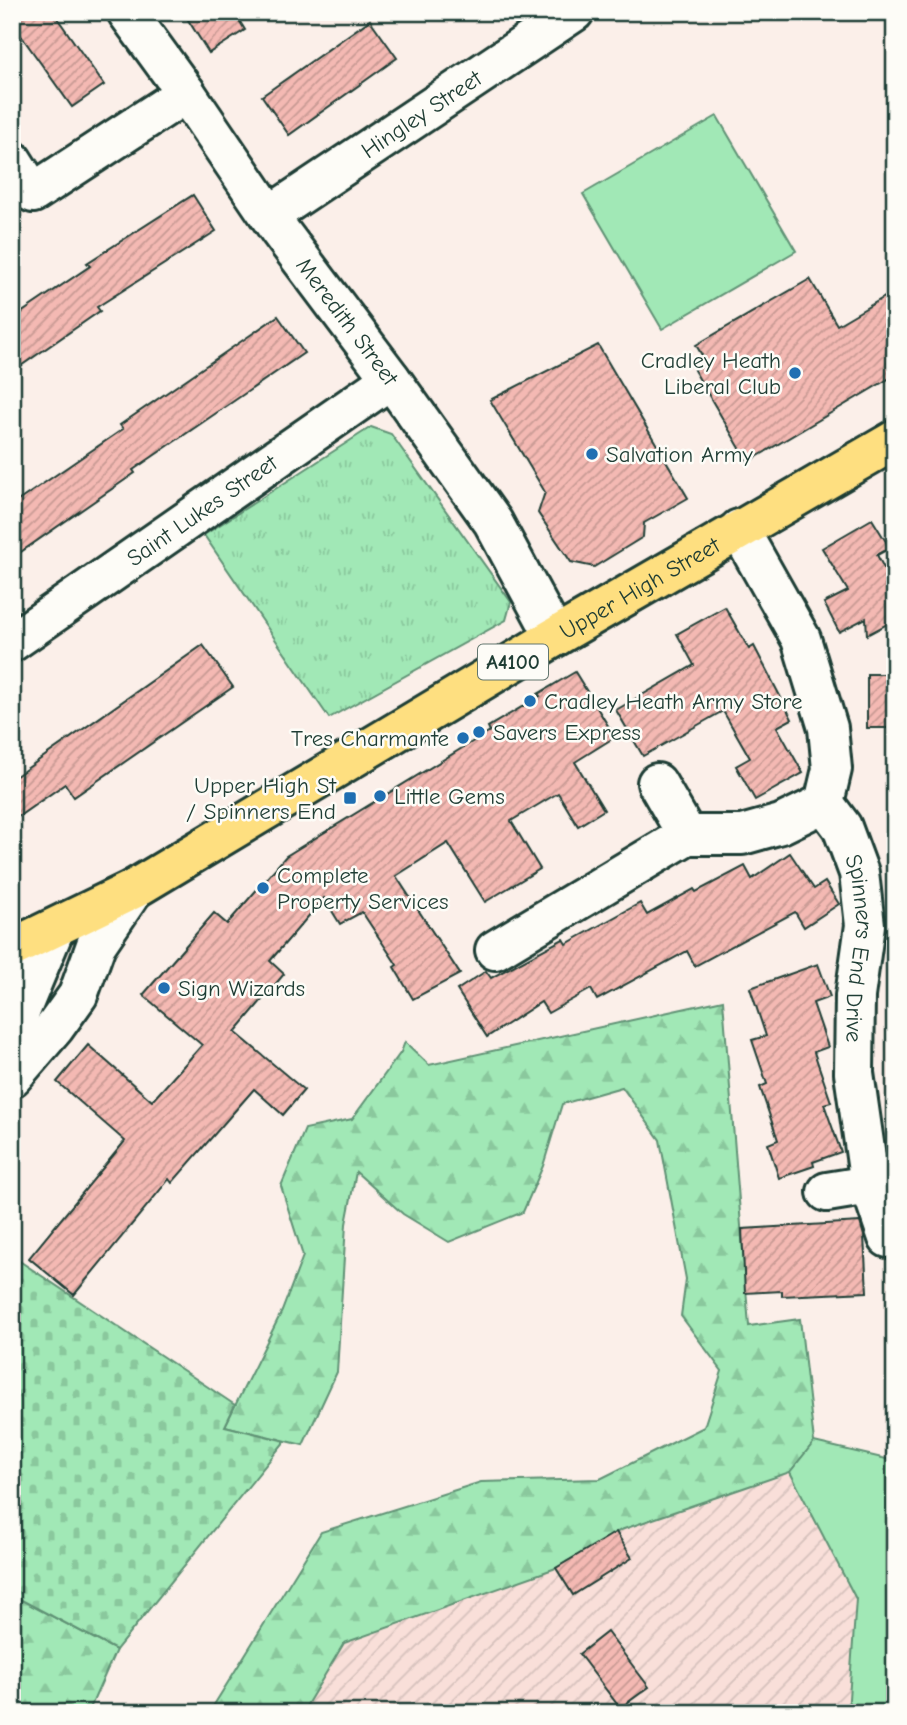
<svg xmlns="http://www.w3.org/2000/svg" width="907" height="1725" viewBox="0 0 907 1725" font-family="'Comic Neue',sans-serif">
	<defs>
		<pattern id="industrial-furrows" width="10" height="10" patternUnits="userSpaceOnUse" patternTransform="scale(1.75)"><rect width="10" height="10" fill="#f9dfd9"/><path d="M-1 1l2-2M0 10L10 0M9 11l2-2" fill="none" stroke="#d5c0bb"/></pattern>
		<pattern id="grass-tufts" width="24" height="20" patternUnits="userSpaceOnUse" patternTransform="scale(1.75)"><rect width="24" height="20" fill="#a1e8b6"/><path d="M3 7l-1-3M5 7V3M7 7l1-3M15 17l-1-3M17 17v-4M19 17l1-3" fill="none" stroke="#8ac89d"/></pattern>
		<pattern id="forest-firs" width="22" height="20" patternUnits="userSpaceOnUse" patternTransform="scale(1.75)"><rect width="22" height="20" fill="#a1e8b6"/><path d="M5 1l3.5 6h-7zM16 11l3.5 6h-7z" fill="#8ac89d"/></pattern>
		<pattern id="cemetery-stones" width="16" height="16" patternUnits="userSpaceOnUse" patternTransform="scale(1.75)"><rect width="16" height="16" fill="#a1e8b6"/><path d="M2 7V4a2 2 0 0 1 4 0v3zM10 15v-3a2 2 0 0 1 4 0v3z" fill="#8ac89d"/></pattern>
		<pattern id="building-hatch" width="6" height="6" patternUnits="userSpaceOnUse" patternTransform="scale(1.75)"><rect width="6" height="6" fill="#f4b9b3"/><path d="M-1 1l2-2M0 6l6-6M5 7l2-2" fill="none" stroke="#c59892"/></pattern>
	</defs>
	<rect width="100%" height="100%" fill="#fbefe9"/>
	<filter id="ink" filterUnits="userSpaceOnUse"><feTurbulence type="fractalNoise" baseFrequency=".0143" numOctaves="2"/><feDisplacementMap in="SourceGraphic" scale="14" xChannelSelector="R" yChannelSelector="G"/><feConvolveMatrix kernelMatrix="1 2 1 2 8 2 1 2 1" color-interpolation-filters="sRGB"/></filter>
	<g filter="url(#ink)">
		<path fill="url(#industrial-furrows)" d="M790 1472 856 1599 848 1713H297L344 1643 556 1568 621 1530Z"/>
		<path fill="url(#grass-tufts)" stroke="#609275" stroke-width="2" d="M371 427 391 434 511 602 506 620 329 718 204 535Z"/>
		<g fill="url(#forest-firs)" stroke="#609275" stroke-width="2">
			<path d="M723 1000 749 1326 800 1319 814 1442 790 1472 621 1530 556 1568 344 1643 302 1713H209L321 1532 481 1482 600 1479 704 1427 722 1371 681 1316 686 1279 660 1140 622 1087 562 1104 543 1166 523 1212 449 1242 403 1214 356 1172 346 1224 337 1372 303 1445 225 1426 282 1311 303 1256 281 1186 305 1129 352 1119 401 1052 405 1042 429 1065Z"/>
			<path d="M12 1595 116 1650 88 1713H12Z"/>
		</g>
		<path fill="url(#cemetery-stones)" stroke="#609275" stroke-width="2" d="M12 1256 235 1405 225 1426 285 1441 116 1650 12 1595Z"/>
		<g fill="#a1e8b6" stroke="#609275" stroke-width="2">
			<path d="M717 116 796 251 662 329 583 194Z"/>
			<path d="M814 1442 895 1461V1713H848L856 1599 790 1472Z"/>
		</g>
		<g fill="url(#building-hatch)" stroke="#1f3d34" stroke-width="2">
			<path d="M12 12H53L104 85 72 107 12 23Z"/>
			<path d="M183 12H234L245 30 209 53Z"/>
			<path d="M370 20 397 58 289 135 262 96Z"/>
			<path d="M193 195 216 231 97 307 100 311 12 372V319L90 266 87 263Z"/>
			<path d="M810 279 837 325 895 291V375L748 462 694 370 706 362 696 345Z"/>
			<path d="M278 316 304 353 133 470 135 473 12 558V505L123 429 120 425Z"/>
			<path d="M598 345 688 498 644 523 643 537 594 567 571 562 538 513 545 492 490 400Z"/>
			<path d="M872 519 890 548 877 555 895 589V620L867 635 866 618 839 632 824 603 848 591 822 548Z"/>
			<path d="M725 607 749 649 754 646 792 719 777 727 803 773 755 800 736 766 750 758 723 711 643 756 616 710 694 665 677 634Z"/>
			<path d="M203 645 233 687 74 797 65 784 12 821V779Z"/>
			<path d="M575 672 615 737 575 762 604 810 578 826 558 793 511 821 540 869 485 902 448 843 396 876 460 974 413 999 394 967 397 965 362 912 340 924 324 898 270 961 284 974 235 1032 304 1090 283 1115 254 1089 172 1183 169 1179 74 1295 29 1258 125 1141 57 1082 88 1045 152 1101 202 1045 143 995 214 913 227 924 286 856 490 731 488 727 540 696 538 694Z"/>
			<rect x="867" y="674" width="28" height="54"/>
			<path d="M790 853 814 889 825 882 839 904 804 927 795 912 695 966 687 951 597 1000 591 989 548 1013 541 1002 487 1037 457 990 486 971 491 978 563 939 566 944 640 903 647 915 694 889 696 892 745 866 752 879Z"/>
			<path d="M818 964 830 997 813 1003 828 1047 814 1052 831 1102 824 1104 841 1152 813 1162 814 1166 779 1178 768 1144 778 1140 760 1087 767 1084 752 1040 766 1036 750 988Z"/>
			<path d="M860 1222 864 1236 867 1292 782 1296V1291L745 1293 742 1229Z"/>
			<path d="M616 1532 632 1558 573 1595 556 1568Z"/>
			<path d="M607 1632 649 1687 620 1708 579 1654Z"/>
		</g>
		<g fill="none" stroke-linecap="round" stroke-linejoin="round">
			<g stroke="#1f3d34" stroke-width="44">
				<g id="minor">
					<path id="s1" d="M127 12 186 93 279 230 391 379 493 522 555 637"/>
					<path d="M12 160 33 193 186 93"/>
					<path id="s2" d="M270 215 574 12"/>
					<path id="s3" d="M739 529 801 639 828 728 832 769 824 803 842 827 859 873 865 925 855 996 854 1073 870 1185"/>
					<path id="s4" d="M12 642 391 379"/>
					<path d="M657 783 687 835"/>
					<path d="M495 950 687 835H742L781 824 824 803"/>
					<path d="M12 1031 55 928"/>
					<path d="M12 1077 55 1027 78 995 96 945 134 889"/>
					<path d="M827 1192 870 1185 888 1238"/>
				</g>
			</g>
			<g stroke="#1f3d34" stroke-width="44">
				<g id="major">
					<path id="s5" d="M12 948 134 889 555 637 895 440"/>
				</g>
			</g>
			<use href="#minor" stroke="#fdfcf7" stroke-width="38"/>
			<use href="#major" stroke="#fedf80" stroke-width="38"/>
		</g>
	</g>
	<g fill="#1f6fb2" stroke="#fdfcf7" stroke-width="2.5">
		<circle cx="795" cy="373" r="7"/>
		<circle cx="592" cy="454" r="7"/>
		<circle cx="530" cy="701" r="7"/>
		<circle cx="479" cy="732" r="7"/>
		<circle cx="463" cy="738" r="7"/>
		<circle cx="380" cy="796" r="7"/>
		<rect x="343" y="791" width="14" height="14" rx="3.5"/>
		<circle cx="263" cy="888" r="7"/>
		<circle cx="164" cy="988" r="7"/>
	</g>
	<g text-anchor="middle" stroke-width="5" stroke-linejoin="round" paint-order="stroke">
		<rect fill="#fdfcf7" stroke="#62766e" stroke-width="2" x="478" y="644.5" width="70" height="35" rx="5"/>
		<g font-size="21" font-weight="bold" fill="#1f3d34">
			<text x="513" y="669">A4100</text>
		</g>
		<g font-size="23" fill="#1f3d34" stroke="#fdfcf7">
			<text dy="8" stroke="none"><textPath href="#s2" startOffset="182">Hingley Street</textPath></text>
			<text dy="8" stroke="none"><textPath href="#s1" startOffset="380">Meredith Street</textPath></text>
			<text dy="8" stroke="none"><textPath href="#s4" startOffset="231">Saint Lukes Street</textPath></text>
			<text dy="8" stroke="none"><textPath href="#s5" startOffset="724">Upper High Street</textPath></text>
			<text dy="8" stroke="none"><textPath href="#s3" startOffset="450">Spinners End Drive</textPath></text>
		</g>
		<g font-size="23" fill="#1f3d34" stroke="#fdfcf7" text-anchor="start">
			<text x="781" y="368" text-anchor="end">Cradley Heath<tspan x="781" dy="26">Liberal Club</tspan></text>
			<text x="606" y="462">Salvation Army</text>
			<text x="544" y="709">Cradley Heath Army Store</text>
			<text x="493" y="740">Savers Express</text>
			<text x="449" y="746" text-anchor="end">Tres Charmante</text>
			<text x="336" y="793" text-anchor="end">Upper High St<tspan x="336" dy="26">/ Spinners End</tspan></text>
			<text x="394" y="804">Little Gems</text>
			<text x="277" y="883">Complete<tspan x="277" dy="26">Property Services</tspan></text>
			<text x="178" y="996">Sign Wizards</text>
		</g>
	</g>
	<rect width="907" height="1725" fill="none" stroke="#fdfcf7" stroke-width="42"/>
	<rect x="21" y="21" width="865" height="1683" fill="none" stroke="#1f3d34" stroke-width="2.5" filter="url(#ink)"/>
</svg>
